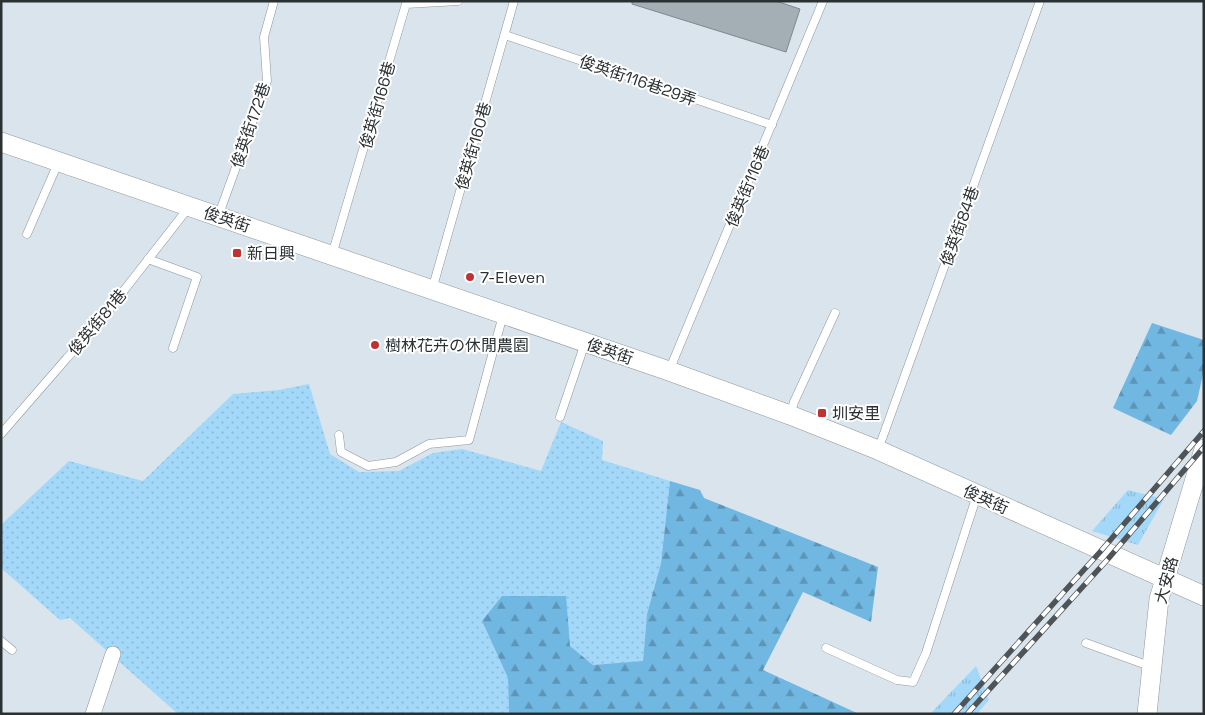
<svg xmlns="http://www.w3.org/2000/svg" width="1205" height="715" viewBox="0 0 1205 715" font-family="'Space Grotesk','Noto Sans TC','Noto Sans JP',sans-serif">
	<defs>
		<pattern id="grass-dots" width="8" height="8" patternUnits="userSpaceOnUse" patternTransform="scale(1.25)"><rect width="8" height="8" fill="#a3d8f9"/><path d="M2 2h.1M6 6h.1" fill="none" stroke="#8cbad6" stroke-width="1.8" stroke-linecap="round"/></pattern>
		<pattern id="forest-firs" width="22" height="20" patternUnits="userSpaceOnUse" patternTransform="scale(1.25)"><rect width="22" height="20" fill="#70b7e1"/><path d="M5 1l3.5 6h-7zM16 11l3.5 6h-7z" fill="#5c95b7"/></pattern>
		<pattern id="park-tufts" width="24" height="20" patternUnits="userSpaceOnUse" patternTransform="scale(1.25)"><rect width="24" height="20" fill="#a3d8f9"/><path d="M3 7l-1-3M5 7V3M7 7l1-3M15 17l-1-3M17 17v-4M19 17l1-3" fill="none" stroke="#8cbad6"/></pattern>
	</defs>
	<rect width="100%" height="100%" fill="#d9e4ec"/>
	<path fill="url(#grass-dots)" d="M309 384 330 454 359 472 399 471 433 453 462 449 541 471 561 422 603 441 602 460 670 481 661 563 647 614 643 662 593 665 569 646 565 596 482 621 508 678 509 714H178L70 618 60 620 1 568V525L69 461 143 481 233 394 279 390Z"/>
	<g fill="url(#forest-firs)">
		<path d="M1152 323 1204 340V370L1197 401 1171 435 1113 408Z"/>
		<path d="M670 481 700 490 704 498 878 567 871 622 803 592 763 670 859 714H509L508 678 482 621 502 596H566L570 646 593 665 643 661 647 614 661 563Z"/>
	</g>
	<g fill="url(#park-tufts)">
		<path d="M1128 490 1164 499 1138 545 1092 531Z"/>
		<path d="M976 666 989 700 977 714H930Z"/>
	</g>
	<path fill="#a3aeb5" stroke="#7e888f" d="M632 1H776L800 9 786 52 632 4Z"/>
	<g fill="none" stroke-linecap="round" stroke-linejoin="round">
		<g stroke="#8c979d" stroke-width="9">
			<g id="service">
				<path d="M505 35 772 125"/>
				<path d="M218 217 267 81 264 37 274 1"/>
				<path d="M27 234 58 163"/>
				<path d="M332 255 406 4 458 1"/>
				<path d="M148 259 197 277 173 348"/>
				<path d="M432 290 514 1"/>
				<path d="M669 371 823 1"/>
				<path d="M790 415 794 402 835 313"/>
				<path d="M560 417 585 343"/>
				<path d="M1 434 67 358 97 325 189 207"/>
				<path d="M339 435 341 452 368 466 396 462 429 444 469 440 503 315"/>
				<path d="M878 450 1040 1"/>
				<path d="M1 641 12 650"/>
				<path d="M1086 643 1152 667"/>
				<path d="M826 648 897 680 913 682 926 653 977 495"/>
			</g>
		</g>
		<g stroke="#8c979d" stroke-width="16">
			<path id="minor" d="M93 714 113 654"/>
		</g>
		<g stroke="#8c979d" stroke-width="20">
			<g id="tertiary">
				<path d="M1 142 669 371 790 415 878 450 1204 596"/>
				<path d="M1147 714 1159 599 1204 449"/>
			</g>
		</g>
		<use href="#service" stroke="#fff" stroke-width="8"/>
		<use href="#minor" stroke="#fff" stroke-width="15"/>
		<use href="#tertiary" stroke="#fff" stroke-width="19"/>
		<g stroke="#4e5458" stroke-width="5.5">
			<g id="rail">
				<path d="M954 714 1100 552 1204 431"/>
				<path d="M967 714 1108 559 1204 447"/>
			</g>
		</g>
		<use href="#rail" stroke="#fff" stroke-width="4" stroke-dasharray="11" stroke-linecap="butt"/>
	</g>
	<g fill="#c03231" stroke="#fff" stroke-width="2">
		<rect x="232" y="248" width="10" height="10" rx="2.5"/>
		<circle cx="470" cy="277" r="5"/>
		<circle cx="375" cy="345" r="5"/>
		<rect x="817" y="408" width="10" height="10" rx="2.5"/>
	</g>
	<g text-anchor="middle" stroke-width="4" stroke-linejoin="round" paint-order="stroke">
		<g font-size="16" fill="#2b3033" stroke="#fff">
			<text transform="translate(638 80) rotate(19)" y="6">俊英街116巷29弄</text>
			<text transform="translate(377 105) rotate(-74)" y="6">俊英街166巷</text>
			<text transform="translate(250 125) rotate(-71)" y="6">俊英街172巷</text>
			<text transform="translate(473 146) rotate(-74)" y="6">俊英街160巷</text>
			<text transform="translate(747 186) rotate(-67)" y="6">俊英街116巷</text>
			<text transform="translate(227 219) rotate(18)" y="6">俊英街</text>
			<text transform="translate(959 226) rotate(-70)" y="6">俊英街84巷</text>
			<text transform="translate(97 322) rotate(-50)" y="6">俊英街81巷</text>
			<text transform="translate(610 351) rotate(19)" y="6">俊英街</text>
			<text transform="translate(986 499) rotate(24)" y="6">俊英街</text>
			<text transform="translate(1166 580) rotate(-75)" y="6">大安路</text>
		</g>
		<g font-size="16" fill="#2b3033" stroke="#fff" text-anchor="start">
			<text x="247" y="259">新日興</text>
			<text x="480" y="283">7-Eleven</text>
			<text x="385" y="351">樹林花卉の休閒農園</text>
			<text x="832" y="419">圳安里</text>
		</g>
	</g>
	<rect width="1205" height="715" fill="none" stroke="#2b3033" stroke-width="5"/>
</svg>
